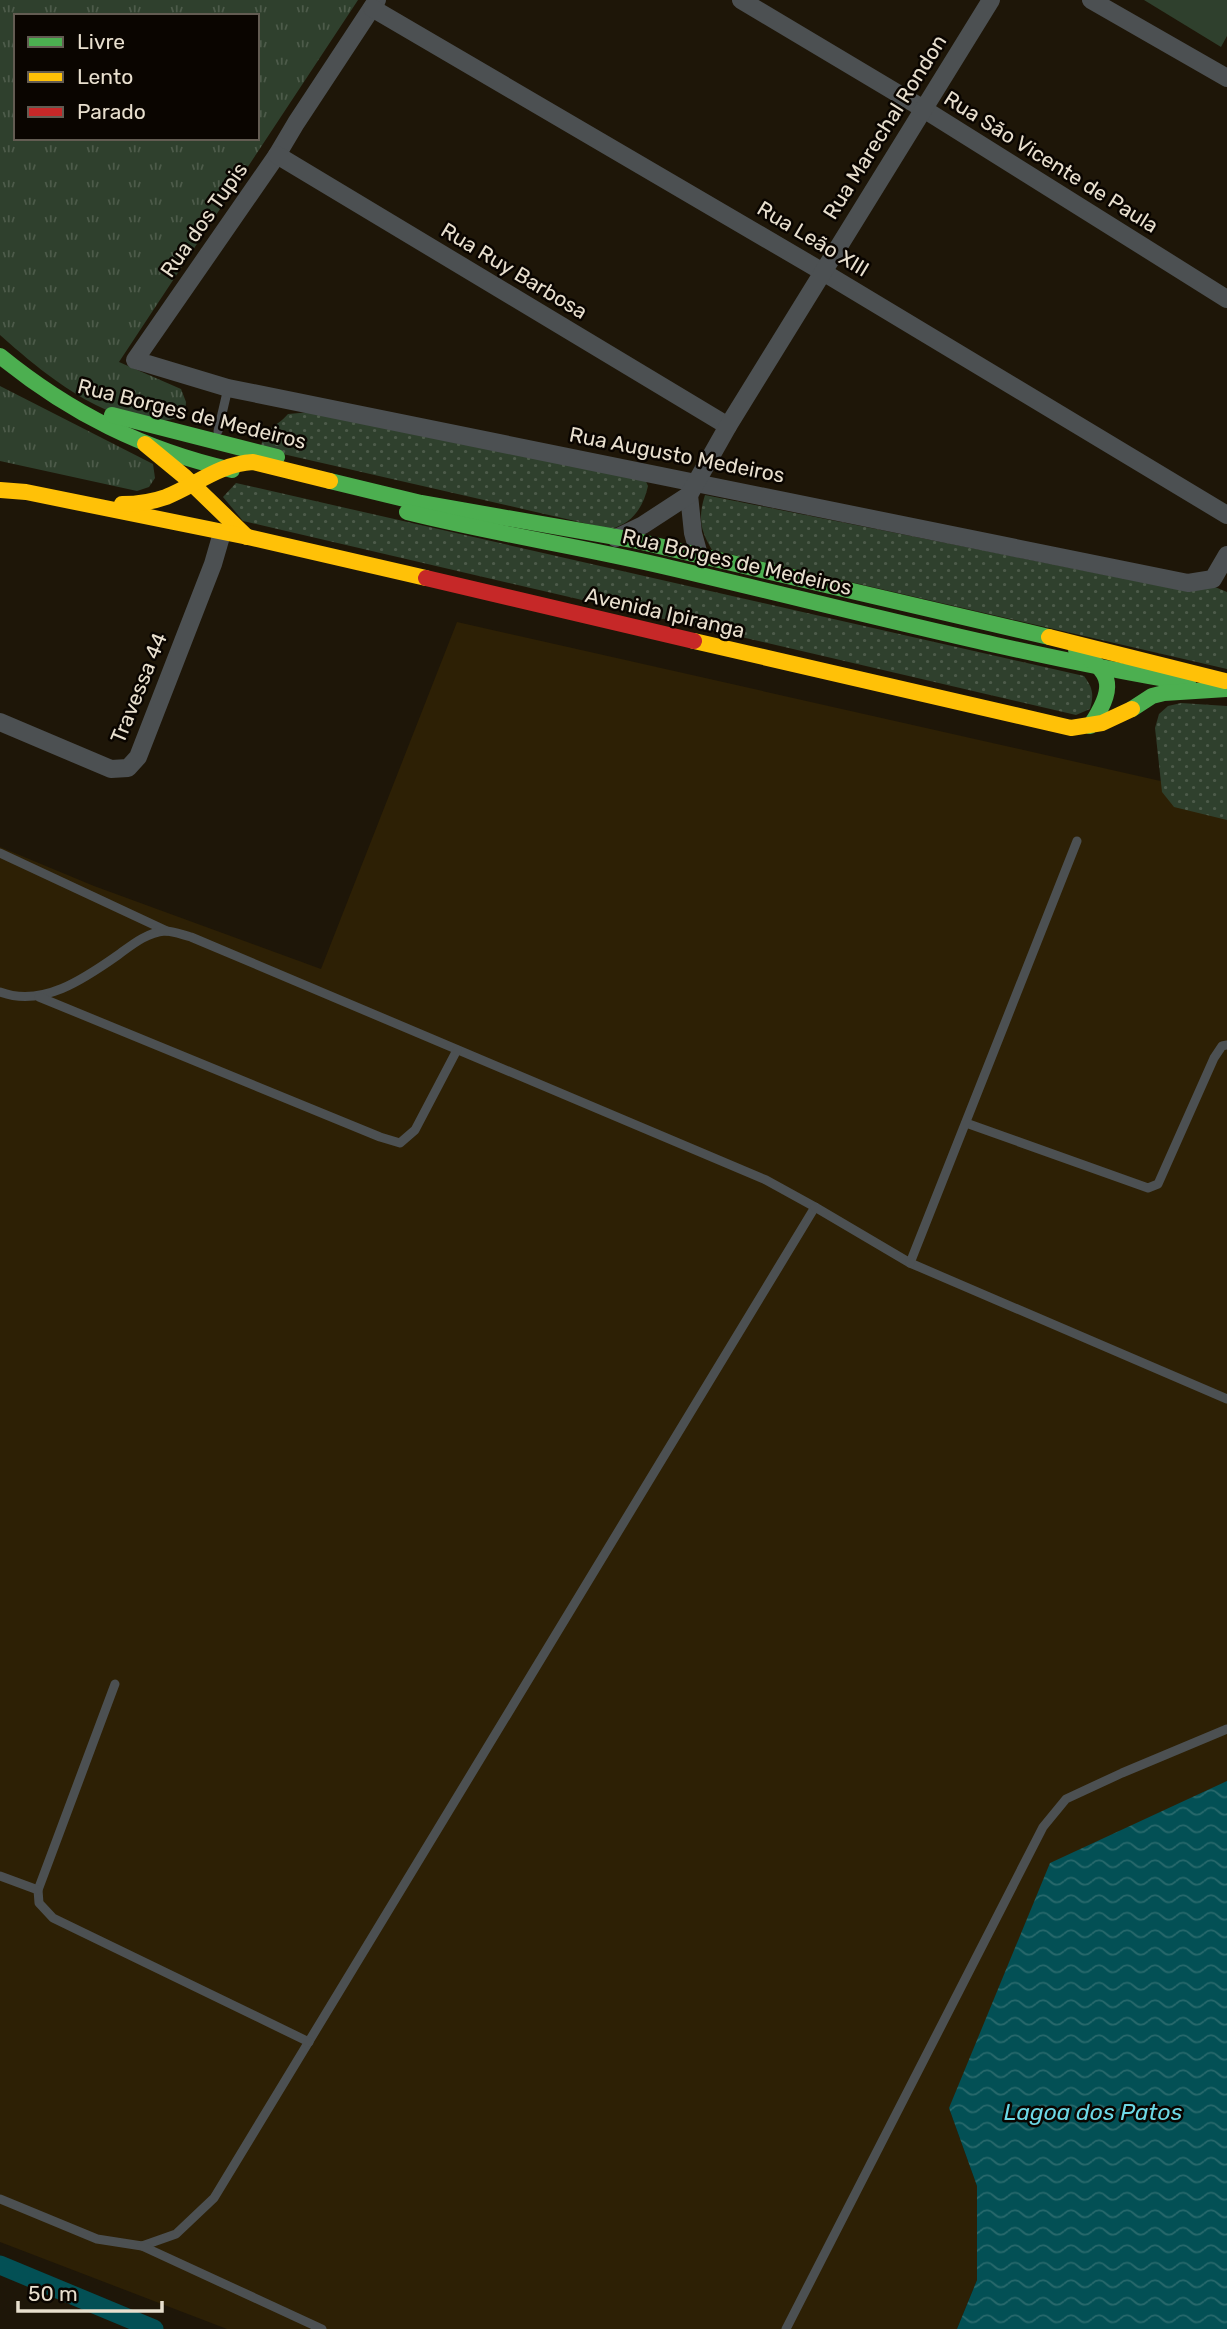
<svg xmlns="http://www.w3.org/2000/svg" width="1227" height="2329" viewBox="0 0 1227 2329" font-family="Rubik,sans-serif">
	<defs>
		<pattern id="grass-tufts" width="24" height="20" patternUnits="userSpaceOnUse" patternTransform="scale(1.75)"><rect width="24" height="20" fill="#2f402d"/><path d="M3 7l-1-3M5 7V3M7 7l1-3M15 17l-1-3M17 17v-4M19 17l1-3" fill="none" stroke="#4d5b4a"/></pattern>
		<pattern id="park-dots" width="8" height="8" patternUnits="userSpaceOnUse" patternTransform="scale(1.75)"><rect width="8" height="8" fill="#2f402d"/><path d="M2 2h.1M6 6h.1" fill="none" stroke="#4d5b4a" stroke-width="1.8" stroke-linecap="round"/></pattern>
		<pattern id="water-waves" width="16" height="10" patternUnits="userSpaceOnUse" patternTransform="scale(1.75)"><rect width="16" height="10" fill="#035055"/><path d="M0 5q4-4 8 0t8 0" fill="none" stroke="#28696c"/></pattern>
	</defs>
	<rect width="100%" height="100%" fill="#1e1608"/>
	<path fill="#2d2005" d="M457 622 1227 796V1783L949 2108 977 2186V2280L957 2329H227L0 2242V847L94 886 321 969Z"/>
	<g fill="url(#grass-tufts)" fill-rule="evenodd">
		<path d="M0 0H358L119 362 181 389 186 402 185 415C123 442 43 373 0 335ZM16 16H257V138H16Z"/>
		<path d="M0 386 153 464 155 478 149 487 137 491 0 461Z"/>
	</g>
	<g fill="url(#park-dots)">
		<path d="M311 412 644 477 648 486C643 508 632 524 610 529L261 449C263 426 274 430 288 414Z"/>
		<path d="M236 483 1084 676C1093 688 1094 695 1090 709L1076 715 243 521 223 497Z"/>
		<path d="M705 495 1182 590 1215 587 1227 592V669L712 550C700 530 698 517 705 495Z"/>
		<path d="M1181 703 1227 706V820L1174 807 1162 792 1155 728 1159 714 1168 706Z"/>
	</g>
	<path fill="#2f402d" d="M1144 0H1227V36L1221 47Z"/>
	<path fill="url(#water-waves)" d="M1227 1781V2329H957L977 2280V2186L949 2108 1050 1863Z"/>
	<g fill="none" stroke-linecap="round" stroke-linejoin="round">
		<path stroke="#035055" stroke-width="19" d="M0 2265 154 2329"/>
		<g stroke="#4c5052" stroke-width="9">
			<path d="M218 431 228 388"/>
			<path d="M0 853 167 931"/>
			<path d="M0 992C42 1008 84 979 118 955 133 944 146 933 165 931 173 931 183 935 191 937L766 1180 815 1207 214 2198 176 2234 142 2246 97 2239 0 2199"/>
			<path d="M39 997 380 1137 400 1143 415 1130 457 1050"/>
			<path d="M966 1123 1148 1188 1158 1184 1214 1058 1222 1046 1227 1045"/>
			<path d="M815 1207 910 1263 1227 1399"/>
			<path d="M910 1263 1077 841"/>
			<path d="M115 1684 38 1890 39 1903 53 1918 309 2042"/>
			<path d="M0 1876 38 1890"/>
			<path d="M142 2246 322 2329"/>
			<path d="M786 2329 1043 1827 1066 1799 1122 1773 1227 1729"/>
		</g>
		<g stroke="#4c5052" stroke-width="18">
			<path d="M377 0 296 123 277 155 135 360 228 388 1188 583 1213 579 1227 555"/>
			<path d="M741 0 922 108 1227 299"/>
			<path d="M1091 0 1227 78"/>
			<path d="M372 8 823 272 1227 515"/>
			<path d="M277 155 728 426"/>
			<path d="M689 495 693 533 699 555"/>
			<path d="M616 538 643 525 689 495 728 426 991 0"/>
			<path d="M0 722 111 769 128 768 138 757 213 564 222 533"/>
		</g>
		<g stroke="#4caf50" stroke-width="16">
			<path d="M0 356C70 413 144 450 232 470"/>
			<path d="M112 415 277 457"/>
			<path d="M330 481 421 503 633 540 1049 637"/>
			<path d="M407 512C495 534 583 547 671 568 843 608 1014 654 1188 683"/>
			<path d="M1076 650C1116 673 1114 690 1090 726"/>
			<path d="M1132 709 1152 696 1164 693 1227 689"/>
		</g>
		<g stroke="#ffc107" stroke-width="16">
			<path d="M145 444 185 477 247 537"/>
			<path d="M0 490 26 492 248 537 426 578"/>
			<path d="M122 504C137 504 152 502 166 497 196 485 219 464 253 462L330 481"/>
			<path d="M1049 637 1225 681"/>
			<path d="M694 641 1071 728 1102 723 1132 709"/>
		</g>
		<path stroke="#c62828" stroke-width="16" d="M426 578 694 641"/>
	</g>
	<g text-anchor="middle" stroke-width="5" stroke-linejoin="round" paint-order="stroke">
		<g font-size="21" fill="#e8dfce" stroke="#0a0500">
			<text transform="translate(885 127) rotate(-58)" y="7">Rua Marechal Rondon</text>
			<text transform="translate(1051 162) rotate(32)" y="7">Rua São Vicente de Paula</text>
			<text transform="translate(204 220) rotate(-55)" y="7">Rua dos Tupis</text>
			<text transform="translate(813 239) rotate(31)" y="7">Rua Leão XIII</text>
			<text transform="translate(514 271) rotate(31)" y="7">Rua Ruy Barbosa</text>
			<text transform="translate(192 414) rotate(14)" y="7">Rua Borges de Medeiros</text>
			<text transform="translate(677 455) rotate(11)" y="7">Rua Augusto Medeiros</text>
			<text transform="translate(737 562) rotate(13)" y="7">Rua Borges de Medeiros</text>
			<text transform="translate(665 613) rotate(13)" y="7">Avenida Ipiranga</text>
			<text transform="translate(139 688) rotate(-68)" y="7">Travessa 44</text>
		</g>
		<g font-size="23" font-style="italic" fill="#6dd9e6" stroke="#0a0500">
			<text x="1093" y="2120">Lagoa dos Patos</text>
		</g>
	</g>
	<rect x="14" y="14" width="245" height="126" fill="#0a0500" stroke="#635c52" stroke-width="2"/>
	<rect x="28" y="37" width="35" height="10" fill="#4caf50" stroke="#635c52" stroke-width="2"/>
	<text x="77" y="49" font-size="21" fill="#e8dfce">Livre</text>
	<rect x="28" y="72" width="35" height="10" fill="#ffc107" stroke="#635c52" stroke-width="2"/>
	<text x="77" y="84" font-size="21" fill="#e8dfce">Lento</text>
	<rect x="28" y="107" width="35" height="10" fill="#c62828" stroke="#635c52" stroke-width="2"/>
	<text x="77" y="119" font-size="21" fill="#e8dfce">Parado</text>
	<path d="M18 2301v10h144v-10" fill="none" stroke="#e8dfce" stroke-width="3.5"/>
	<text x="28" y="2301" font-size="21" fill="#e8dfce" stroke="#0a0500" stroke-width="5" paint-order="stroke">50 m</text>
</svg>
